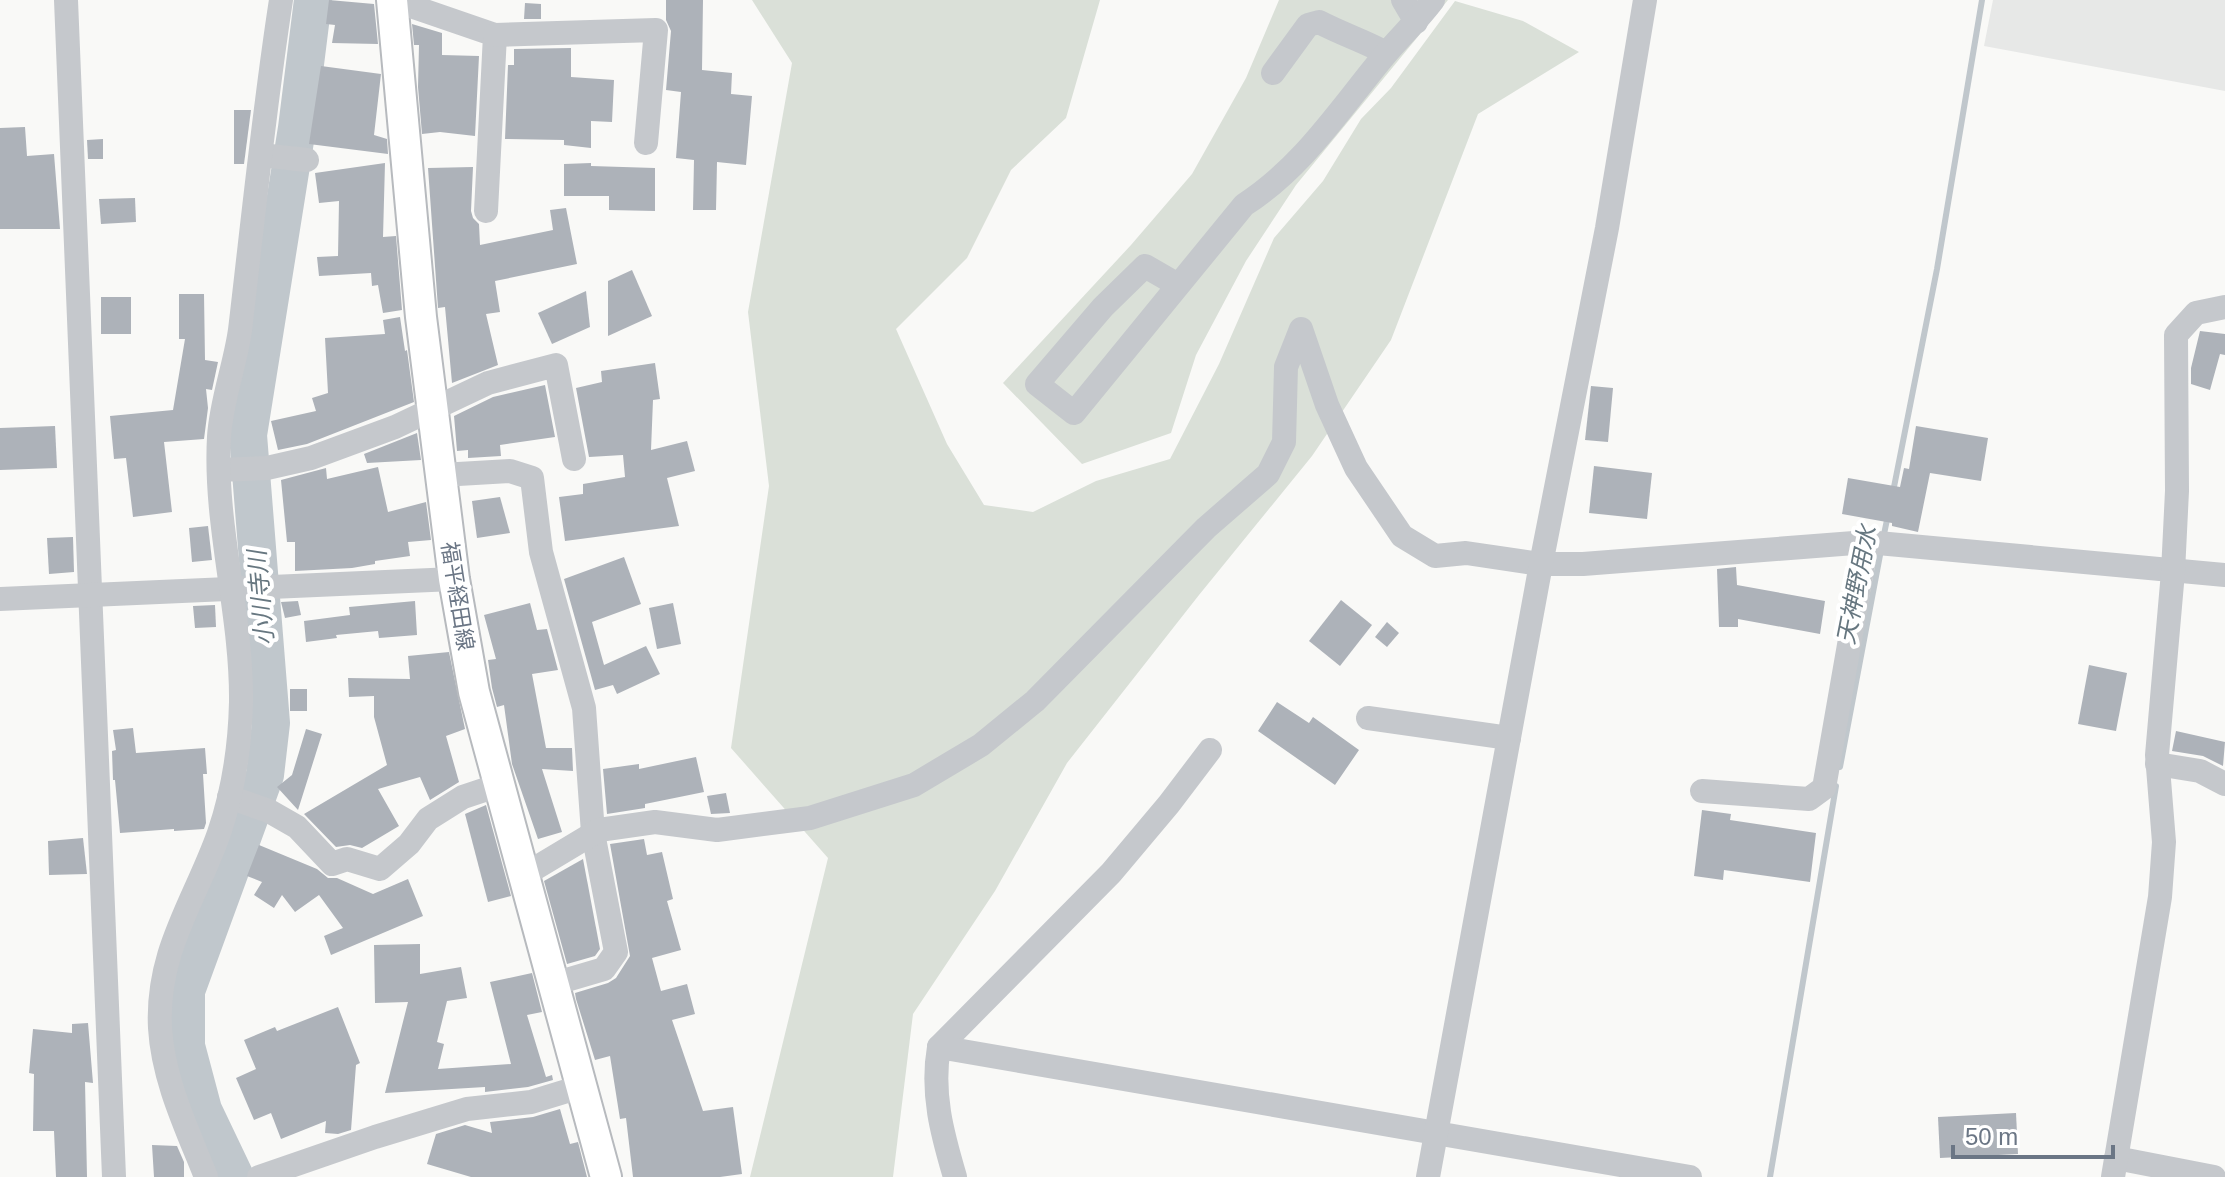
<svg xmlns="http://www.w3.org/2000/svg" width="2225" height="1177" viewBox="0 0 2225 1177" font-family="Helvetica,'Noto Sans JP',sans-serif">
	<rect width="100%" height="100%" fill="#f9f9f7"/>
	<path fill="#e7e8e7" d="M1993 0H2225V91L1984 46Z"/>
	<g fill="#dae0d8">
		<path d="M752 0H1100L1066 118 1011 170 967 258 896 329 947 444 984 505 1033 512 1096 481 1170 459 1219 364 1274 238 1323 181 1361 119 1391 88 1455 1 1523 21 1579 52 1478 114 1391 340 1312 456 1199 595 1067 763 995 891 913 1014 893 1177H750L828 858 731 748 769 486 748 312 792 63Z"/>
		<path d="M1279 0H1448L1296 185 1246 261 1196 355 1171 433 1082 464 1003 383 1131 245 1192 174 1246 78Z"/>
	</g>
	<g fill="none" stroke-linecap="round" stroke-linejoin="round">
		<g stroke="#c0c7cc" stroke-width="6">
			<path d="M1893 492 1937 269 1982 0"/>
			<path d="M1883 539 1888 515"/>
			<path d="M1840 767 1881 550"/>
			<path d="M1770 1177 1836 786"/>
		</g>
		<path stroke="#c0c7cc" stroke-width="38" d="M235 1177 203 1110 186 1046V991L265 775 271 723 248 435 297 128 313 0"/>
	</g>
	<g fill="#adb2b9">
		<path d="M329 0 374 4 378 44 332 43 335 25 326 24Z"/>
		<path d="M666 0H703L702 70 732 73 731 94 752 96 746 165 717 162 716 210H693L694 160 676 158 681 92 666 90 671 31 666 20Z"/>
		<path d="M525 3 541 4V19H524Z"/>
		<path d="M412 24 442 33V55L479 56 475 136 440 132 422 134 418 87 419 45H414Z"/>
		<path d="M571 48V77L614 80 612 122 591 121V148L564 145V140L505 139 508 65H514V49Z"/>
		<path d="M321 66 381 74 374 135 387 139 388 154 309 144Z"/>
		<path d="M234 110H251L244 164H234Z"/>
		<path d="M25 127 27 156 54 154 60 229H0V128Z"/>
		<path d="M103 139V159H88L87 140Z"/>
		<path d="M385 163 383 237 396 236 402 310 383 313 378 285 372 286 371 273 319 276 317 257 338 256 339 201 319 203 315 173Z"/>
		<path d="M591 163V166L655 168V211L609 210V196H564V164Z"/>
		<path d="M473 167 471 211 473 218 479 224 480 245 553 230 550 210 566 208 577 264 495 281 500 312 486 314 498 365 452 383 445 307 438 308 428 168Z"/>
		<path d="M135 198 136 222 101 224 99 199Z"/>
		<path d="M632 270 652 316 608 336V281Z"/>
		<path d="M586 291 590 327 552 344 538 313Z"/>
		<path d="M179 294H204L205 360 218 362 212 390 206 389 208 408 204 439 164 442 172 512 133 517 126 458 114 459 110 416 173 410 185 339H179Z"/>
		<rect x="101" y="297" width="30" height="37"/>
		<path d="M400 317 405 351 407 350 414 402 307 444 278 450 271 421 316 411 312 398 328 393 325 338 385 334 383 320Z"/>
		<path d="M2200 331 2225 334V355L2220 354 2210 390 2191 384V368Z"/>
		<path d="M655 363 660 399 653 400 651 450 687 441 695 471 667 478 679 526 565 541 559 497 583 494V484L625 477 623 455 589 457 576 388 602 382 601 371Z"/>
		<path d="M545 385 555 437 500 445 501 456 468 458V450L457 451 454 416 493 397Z"/>
		<path d="M1591 386 1613 388 1608 442 1585 440Z"/>
		<path d="M55 426 57 468 0 470V428Z"/>
		<path d="M1916 426 1988 438 1981 481 1930 473 1918 532 1892 526V523L1842 514 1848 478 1900 487 1904 468 1909 469Z"/>
		<path d="M417 433 421 460 367 463 364 454Z"/>
		<path d="M1594 466 1652 473 1647 519 1589 513Z"/>
		<path d="M378 467 388 512 426 502 431 540 408 542 410 556 375 561V564L352 568 295 571V542H287L281 480 326 468 327 479Z"/>
		<path d="M500 497 510 533 477 538 472 501Z"/>
		<path d="M208 526 212 560 192 562 189 528Z"/>
		<path d="M73 537 74 572 49 574 47 538Z"/>
		<path d="M624 557 641 604 592 622 604 665 646 646 660 674 617 694 613 685 595 690 564 579Z"/>
		<path d="M1736 567 1737 585 1825 601 1820 634 1738 619V627H1719L1717 569Z"/>
		<path d="M1341 600 1372 625 1340 666 1309 641Z"/>
		<path d="M298 601 301 615 285 618 281 602Z"/>
		<path d="M415 601 417 635 379 638 378 631 336 635 337 638 306 642 304 621 350 615 349 607Z"/>
		<path d="M530 603 537 630 547 629 558 670 532 674 546 748H572L573 771 542 769 562 832 538 839 512 764 504 705 497 707 492 688 488 660 496 659 484 615Z"/>
		<path d="M673 603 681 644 657 649 649 608Z"/>
		<path d="M215 605 216 627 195 628 193 606Z"/>
		<path d="M1387 622 1399 633 1387 647 1375 637Z"/>
		<path d="M449 652 465 729 446 736 459 782 430 800 420 777 378 789 399 826 362 848 350 845 336 847 304 814 387 765 374 717V696L349 697 348 678 410 679 408 656Z"/>
		<path d="M2089 665 2127 673 2116 731 2078 724Z"/>
		<rect x="290" y="689" width="17" height="22"/>
		<path d="M1277 702 1309 723 1313 717 1359 750 1335 785 1258 731Z"/>
		<path d="M133 728 136 753 205 748 207 774H203L206 823 204 829 174 831V829L120 833 115 780H113L112 751 116 750 113 730Z"/>
		<path d="M306 729 322 734 298 810 277 787 292 775Z"/>
		<path d="M2176 731 2225 742 2223 766 2203 756 2172 751Z"/>
		<path d="M696 757 704 792 645 804V808L607 814 603 769 639 764V769Z"/>
		<path d="M726 793 730 813 711 814 707 796Z"/>
		<path d="M486 805 511 896 488 902 465 814Z"/>
		<path d="M1702 810 1731 814 1730 820 1816 833 1810 882 1724 870 1723 880 1694 876Z"/>
		<path d="M83 838 87 874 49 875 48 841Z"/>
		<path d="M644 839 647 855 662 852 673 899 667 901 681 950 652 958 661 991 687 984 695 1014 672 1020 703 1111 733 1107 742 1174 720 1177H633L626 1118 620 1119 610 1056 595 1060 576 999 575 993 608 983 616 978 630 956 610 844Z"/>
		<path d="M259 845 317 869 328 878H337L373 894 408 879 423 916 331 955 324 936 343 928 319 895 295 912 282 895 274 908 254 895 262 882 247 876Z"/>
		<path d="M583 859 600 949 595 956 567 964 544 881Z"/>
		<path d="M420 944V974L461 967 467 998 447 1001 437 1042 444 1044 438 1069 511 1064 490 982 532 973 542 1012 527 1015 546 1077 552 1075 553 1080 528 1087 485 1092V1087L385 1093 408 1002 375 1003 374 945Z"/>
		<path d="M338 1007 360 1063 356 1065 351 1130 338 1134 325 1133 326 1121 281 1139 271 1113 254 1120 236 1078 256 1069 244 1040 275 1027 277 1031Z"/>
		<path d="M88 1023 93 1083 85 1082 87 1177H56L54 1131H33L34 1074 29 1073 33 1029 72 1033V1024Z"/>
		<path d="M560 1109 570 1144 578 1142 587 1177H471L427 1164 436 1134 465 1125 492 1133 490 1122 533 1117Z"/>
		<path d="M2016 1113 2018 1154 1940 1158 1938 1117Z"/>
		<path d="M152 1145 177 1146 184 1162V1177H154Z"/>
	</g>
	<g fill="none" stroke-linecap="round" stroke-linejoin="round">
		<g stroke="#b7babe" stroke-width="34">
			<path id="major" d="M392 0 421 317 454 579 474 692 606 1177"/>
		</g>
		<g stroke="#c5c8cc" stroke-width="24">
			<path d="M66 0 114 1177"/>
			<path d="M393 0 495 35 486 211"/>
			<path d="M1403 0 1416 22"/>
			<path d="M495 35 656 30 646 143"/>
			<path d="M1273 73 1308 25 1319 22C1342 34 1364 41 1386 53"/>
			<path d="M261 155 307 160"/>
			<path d="M1178 285 1145 266 1103 307 1037 384 1074 413 1244 205C1303 167 1340 109 1384 56 1400 37 1418 20 1433 0"/>
			<path d="M219 470 267 468 311 458 395 427 488 383 556 365 574 459"/>
			<path d="M441 475 510 471 532 478 541 552 584 708 593 833 616 952 604 969 553 984"/>
			<path d="M0 599 454 579"/>
			<path d="M1368 718 1509 738"/>
			<path d="M2157 764 2200 771 2225 784"/>
			<path d="M1702 791 1809 799 1824 788 1867 542"/>
			<path d="M229 797 269 811 297 827 332 864 347 859 380 869 409 844 428 819 463 797 499 785"/>
			<path d="M524 875 599 830 655 822 717 830 810 818 914 785 981 745 1035 701 1206 528 1268 474 1284 442 1286 367 1301 329 1327 405 1356 468 1402 536 1435 556 1466 553 1541 564H1583L1867 542 2225 575"/>
			<path d="M939 1047 1111 873 1169 804 1210 750"/>
			<path d="M2116 1158 2214 1177"/>
			<path d="M206 1177C187 1129 163 1080 160 1028 156 951 195 901 219 833 233 792 240 745 241 702 242 614 214 525 219 437 221 401 235 366 240 330 253 220 264 109 281 0"/>
			<path d="M259 1177 375 1137 467 1109 531 1102 580 1087"/>
			<path d="M955 1177C942 1133 931 1093 939 1047L1690 1177"/>
			<path d="M1428 1177 1541 564 1607 228 1645 0"/>
			<path d="M2113 1177 2160 897 2164 842 2157 755 2173 572 2177 491 2176 335 2196 313 2225 307"/>
		</g>
		<use href="#major" stroke="#fff" stroke-width="30"/>
	</g>
	<g text-anchor="middle" stroke-width="8" stroke-linejoin="round" paint-order="stroke">
		<g font-size="22" fill="#6b7685" stroke="#fff">
			<text transform="translate(458 596) rotate(81)" y="8">福平経田線</text>
		</g>
		<g font-size="24" font-style="italic" fill="#677780" stroke="#fff">
			<text transform="translate(1857 585) rotate(-79)" y="8">天神野用水</text>
			<text transform="translate(261 598) rotate(-95)" y="8">小川寺川</text>
		</g>
	</g>
	<path d="M1953 1145v12h160v-12" fill="none" stroke="#6b7685" stroke-width="4"/>
	<text x="1965" y="1145" font-size="24" fill="#6b7685" stroke="#ffffff" stroke-width="6" paint-order="stroke">50 m</text>
</svg>
